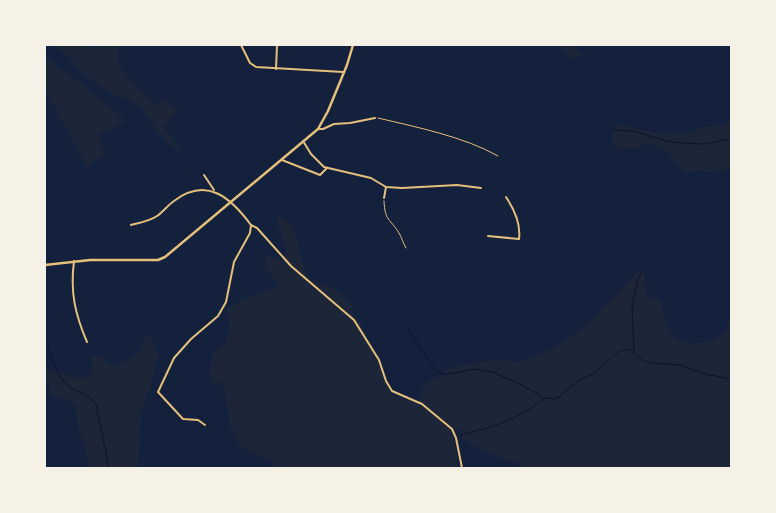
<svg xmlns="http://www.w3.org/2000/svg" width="776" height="513" viewBox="0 0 776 513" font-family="'Crimson Pro',serif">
	<rect width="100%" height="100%" fill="#14213d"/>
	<g fill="#1d2539">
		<path d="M52 45H89L95 50 104 45H120C117 50 116 58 119 64 123 74 149 98 157 105L165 98 178 111 169 121 162 126 187 158 160 135 143 110 137 105 128 99 114 95 100 86 82 73 65 53Z"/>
		<path d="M559 45H573L582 55 573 59Z"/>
		<path d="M45 57 84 85 126 121 109 131 98 134 105 154 87 167 45 89Z"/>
		<path d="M731 122V168L718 171 686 172 672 158 668 151 646 143 639 148 618 149 612 145 611 133 619 124C640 130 663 136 685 133 692 132 698 129 704 127 714 126 722 126 731 122Z"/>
		<path d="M277 217C298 221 299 251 304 267 306 272 309 276 312 281 326 282 345 295 354 306L350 311 361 324 385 377 390 393 417 403C424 382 424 381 447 376L444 371 450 367C465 365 481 361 496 360 503 359 513 363 518 362 523 361 528 359 533 357 577 341 605 306 636 273L641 271 644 274 646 294 648 297 659 299C665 311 665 326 674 336 685 347 707 344 719 336 725 332 728 326 731 320V468H523L522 462C509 464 471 446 461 437L463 430 451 431 455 442 458 468H274L275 463 240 447 231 429 223 382 215 384 211 381 210 372 213 352 226 344 230 321 226 315 227 309C236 300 262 293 275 288L277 281 265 269 264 263 268 255 281 261 286 256C287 242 277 230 277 217Z"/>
		<path d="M146 332 153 340 159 355 145 403 141 410 139 455 137 468H90L78 426 76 405 66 399 50 396 49 381 45 379V373L47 370C63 369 73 382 89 376L93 372 92 356 103 355 108 365C118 366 138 357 142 347 144 342 144 337 146 332Z"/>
	</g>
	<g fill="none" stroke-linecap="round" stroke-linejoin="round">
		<g stroke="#0b132b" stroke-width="1">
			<path d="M612 130 634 131 666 141 681 143 703 144 731 139"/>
			<path d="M407 328 438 373 448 374 475 369 492 372 516 382 545 398 554 399 559 397 579 380 593 374 618 352 627 349 631 350 642 360 650 363 680 365 705 374 731 379"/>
			<path d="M45 340C51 354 55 372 66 384 75 394 87 391 96 404L109 468"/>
			<path d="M634 351 632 309 637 282 641 273"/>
			<path d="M460 436C469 431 477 431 487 428 508 422 528 412 545 398"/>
		</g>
		<g stroke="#e5c07b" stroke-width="1">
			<path d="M378 118C416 127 465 137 498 156"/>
			<path d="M384 201C385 222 390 218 399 233 402 238 403 243 406 248"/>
		</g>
		<g stroke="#e5c07b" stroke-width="2">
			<path d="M241 45 250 63 256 67 343 72"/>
			<path d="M276 69 277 45"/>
			<path d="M318 129H323L334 124 350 123 375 118"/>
			<path d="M303 141 311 154 324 167 371 178 386 187 402 188 457 185 481 188"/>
			<path d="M282 160 320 175 327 168"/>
			<path d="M204 175 214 190"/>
			<path d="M384 198 386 187"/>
			<path d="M131 225C139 223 150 221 157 216 163 212 168 205 174 201 207 176 231 198 251 225L250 233 234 262 226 302 218 316 191 339 174 358 158 392 183 419 198 420 205 425"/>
			<path d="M251 225 257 228 291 266 354 320 379 360 386 381 392 391 422 404 452 429 456 438 462 468"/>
			<path d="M488 236 519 239C521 224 514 209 506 197"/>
			<path d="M74 261C70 292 75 314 87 342"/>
		</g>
		<path stroke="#e5c07b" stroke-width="2.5" d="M45 265 90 260H158L165 257 318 129 328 111 347 65 353 45"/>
	</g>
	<rect width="776" height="513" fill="none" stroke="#f6f1e7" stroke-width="92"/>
</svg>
